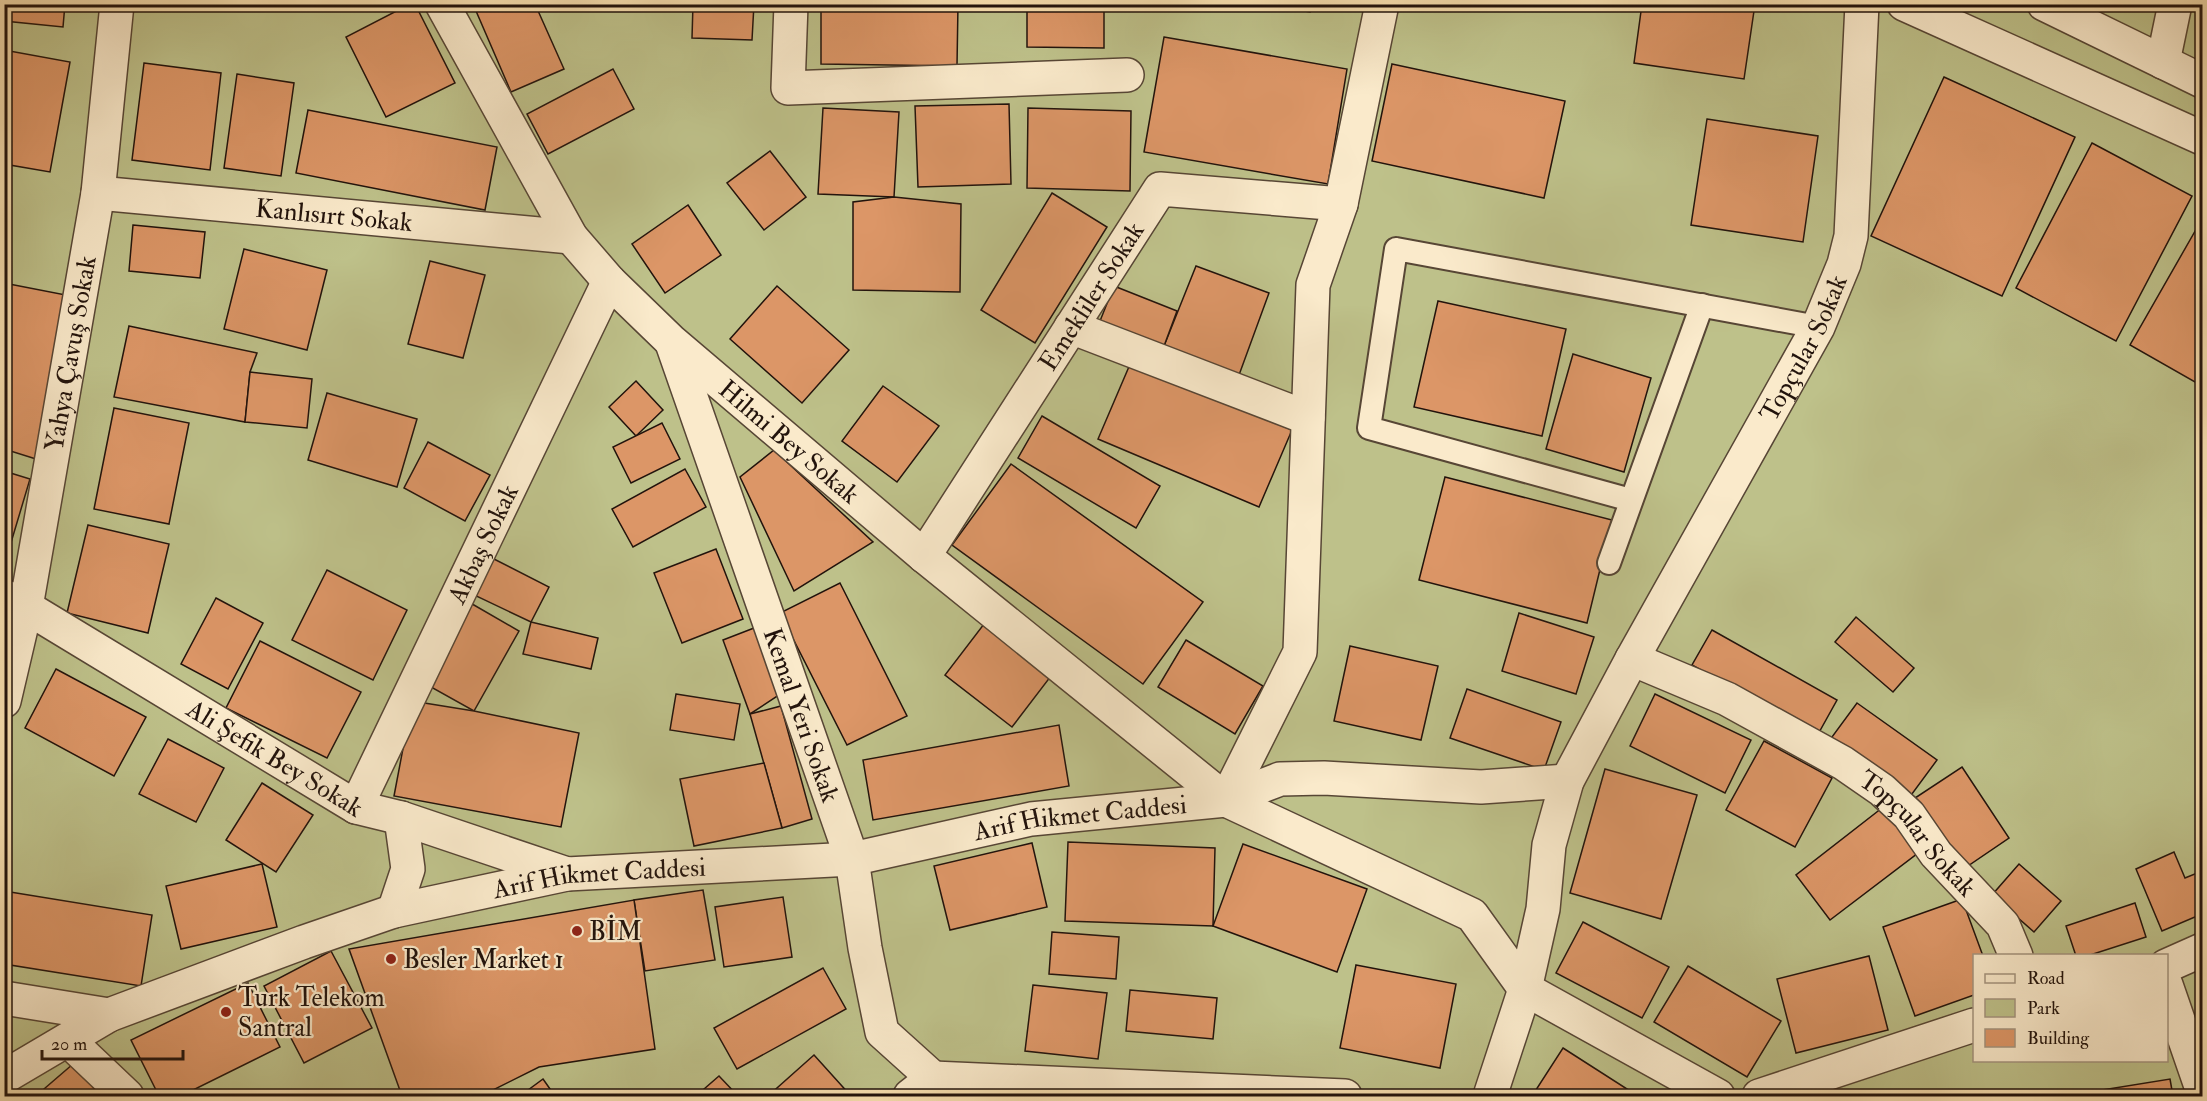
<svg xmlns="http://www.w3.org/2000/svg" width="2207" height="1101" viewBox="0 0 2207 1101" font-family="'IM FELL Double Pica',serif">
	<rect width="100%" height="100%" fill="#f7dfaf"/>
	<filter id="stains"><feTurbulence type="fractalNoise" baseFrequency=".00333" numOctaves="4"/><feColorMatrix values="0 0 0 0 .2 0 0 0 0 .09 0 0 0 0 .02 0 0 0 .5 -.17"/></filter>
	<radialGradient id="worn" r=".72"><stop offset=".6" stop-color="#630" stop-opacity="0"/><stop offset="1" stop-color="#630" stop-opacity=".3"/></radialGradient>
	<path fill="#bec18a" stroke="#706a4b" stroke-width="1.5" fill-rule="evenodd" d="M5 5H2202V1096H5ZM1974 956H2166V1060H1974Z"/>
	<g fill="#dc9667" stroke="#22130c" stroke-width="1.5">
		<path d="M4 4H65L63 27 4 21Z"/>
		<path d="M410 4H415L455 83 386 117 346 37Z"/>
		<path d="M473 4H535L564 69 511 92Z"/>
		<path d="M693 4H754L752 40 692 38Z"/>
		<path d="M821 4H958L957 66 821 64Z"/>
		<path d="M1027 4H1104V48L1027 47Z"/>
		<path d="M1260 4H1311L1310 12Z"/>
		<path d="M1642 4H1755L1744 79 1634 63Z"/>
		<path d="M1164 37 1347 69 1328 184 1144 152Z"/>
		<path d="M4 50 70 62 50 172 4 164Z"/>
		<path d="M144 63 221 73 210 170 132 160Z"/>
		<path d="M1392 64 1565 101 1544 198 1372 161Z"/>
		<path d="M613 69 634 109 548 154 527 114Z"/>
		<path d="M237 74 294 83 281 176 224 168Z"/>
		<path d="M1944 77 2075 137 2002 296 1871 236Z"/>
		<path d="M1009 104 1011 184 918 187 915 106Z"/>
		<path d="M823 108 899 112 894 197 818 194Z"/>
		<path d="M1028 108 1131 111 1130 191 1027 188Z"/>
		<path d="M308 110 497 147 485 210 296 173Z"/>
		<path d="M1707 119 1818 136 1803 242 1691 225Z"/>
		<path d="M2092 143 2192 196 2116 341 2016 288Z"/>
		<path d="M770 151 806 197 764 230 727 183Z"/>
		<path d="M1052 193 1107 227 1035 343 981 310Z"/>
		<path d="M894 197 961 204 960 292 853 290V202Z"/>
		<path d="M688 205 721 255 665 293 632 244Z"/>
		<path d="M2202 219V386L2130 345Z"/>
		<path d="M133 225 205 232 200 278 129 271Z"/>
		<path d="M244 249 327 270 307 350 224 329Z"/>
		<path d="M430 261 485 275 463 358 408 344Z"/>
		<path d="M1196 266 1269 293 1239 375 1164 346Z"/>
		<path d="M4 283 71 296 36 459 4 449Z"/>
		<path d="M777 286 849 350 802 403 730 339Z"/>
		<path d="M1114 286 1177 311 1164 346 1100 321Z"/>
		<path d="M1438 301 1566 329 1542 436 1414 407Z"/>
		<path d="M129 326 257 353 250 372 245 422 114 397Z"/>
		<path d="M1573 354 1651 378 1624 472 1546 449Z"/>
		<path d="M1131 362 1292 430 1259 507 1098 439Z"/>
		<path d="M250 372 312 379 307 428 245 422Z"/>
		<path d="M636 381 663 410 636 436 609 407Z"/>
		<path d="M883 386 939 426 897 482 842 441Z"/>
		<path d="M327 393 417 419 397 487 308 460Z"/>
		<path d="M114 408 189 423 169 524 94 509Z"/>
		<path d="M1042 416 1160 486 1136 528 1018 458Z"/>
		<path d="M662 423 680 459 631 483 613 447Z"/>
		<path d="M428 442 490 475 465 521 404 488Z"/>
		<path d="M774 450 873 542 794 591 740 477Z"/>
		<path d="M1011 464 1203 602 1143 684 952 545Z"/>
		<path d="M685 469 706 507 633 547 612 509Z"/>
		<path d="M4 471 30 479 7 556 4 555Z"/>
		<path d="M1445 477 1612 520 1587 623 1419 580Z"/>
		<path d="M88 525 169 544 148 633 67 613Z"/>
		<path d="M716 549 743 619 682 643 654 573Z"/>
		<path d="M490 557 549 587 531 622 472 594Z"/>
		<path d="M327 570 407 610 373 680 292 640Z"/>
		<path d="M840 583 907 716 847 745 780 613Z"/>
		<path d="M216 598 263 623 228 689 181 664Z"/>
		<path d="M467 601 519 631 474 711 422 682Z"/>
		<path d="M1519 613 1594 637 1576 694 1502 671Z"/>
		<path d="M1856 617 1914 668 1893 692 1835 642Z"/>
		<path d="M531 622 598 638 591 669 523 654Z"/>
		<path d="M984 624 1051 676 1012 727 945 675Z"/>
		<path d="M754 628 779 695 750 714 723 640Z"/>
		<path d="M1712 630 1837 700 1817 736 1692 665Z"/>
		<path d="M1186 640 1263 686 1235 734 1158 687Z"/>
		<path d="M260 641 361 692 327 758 226 708Z"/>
		<path d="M1350 646 1438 666 1421 740 1334 721Z"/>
		<path d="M56 669 146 717 114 776 25 728Z"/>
		<path d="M1467 689 1561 722 1544 770 1450 738Z"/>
		<path d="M676 694 740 704 734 740 670 730Z"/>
		<path d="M1655 694 1751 740 1725 793 1630 746Z"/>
		<path d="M412 701 474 711 579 733 561 827 394 796Z"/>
		<path d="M1857 703 1937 760 1909 798 1829 741Z"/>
		<path d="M781 706 812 819 782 828 750 714Z"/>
		<path d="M1059 725 1069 786 873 820 863 760Z"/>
		<path d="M168 739 224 768 196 822 139 794Z"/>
		<path d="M1764 741 1832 778 1795 847 1726 810Z"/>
		<path d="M764 763 782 828 694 846 680 779Z"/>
		<path d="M1962 767 2009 838 1962 870 1915 798Z"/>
		<path d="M1605 769 1697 795 1661 919 1570 893Z"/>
		<path d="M262 783 313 815 276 872 226 840Z"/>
		<path d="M1882 808 1918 853 1830 920 1796 875Z"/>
		<path d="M1068 842 1215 848 1213 926 1065 921Z"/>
		<path d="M1032 843 1047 907 950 930 934 866Z"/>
		<path d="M1243 844 1367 889 1337 972 1213 926Z"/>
		<path d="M2174 852 2185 878 2202 871V914L2162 931 2136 869Z"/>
		<path d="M262 864 277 927 181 949 166 886Z"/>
		<path d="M2019 864 2061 901 2034 932 1992 895Z"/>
		<path d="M703 890 715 960 645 971 634 900Z"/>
		<path d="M4 891 152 915 141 986 4 964Z"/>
		<path d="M783 897 792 957 724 967 715 907Z"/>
		<path d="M1962 899 1983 956H1974V995L1915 1016 1883 927Z"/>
		<path d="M634 900 655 1049 539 1067 481 1096H402L349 949Z"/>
		<path d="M2135 903 2146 937 2087 956H2076L2066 926Z"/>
		<path d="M1583 922 1669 967 1642 1018 1556 973Z"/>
		<path d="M1052 932 1119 937 1116 979 1049 974Z"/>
		<path d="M331 951 372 1028 304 1063 264 986Z"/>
		<path d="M1869 956 1888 1030 1796 1053 1777 979Z"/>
		<path d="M1356 965 1456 984 1440 1068 1340 1048Z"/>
		<path d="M1688 966 1781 1021 1747 1077 1654 1022Z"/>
		<path d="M823 968 846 1009 737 1069 714 1028Z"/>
		<path d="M248 983 280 1047 181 1096H159L131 1040Z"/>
		<path d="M1033 985 1107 993 1098 1059 1025 1051Z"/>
		<path d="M1130 990 1217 998 1213 1039 1126 1031Z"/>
		<path d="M1563 1048 1638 1096H1532Z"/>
		<path d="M814 1055 851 1096H768Z"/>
		<path d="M73 1064 101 1096H38L37 1095Z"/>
		<path d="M719 1076 738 1096H696Z"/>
		<path d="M543 1079 555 1096H520Z"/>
		<path d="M2170 1079 2173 1096H2065Z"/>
	</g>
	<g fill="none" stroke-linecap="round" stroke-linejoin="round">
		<g stroke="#574635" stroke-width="26">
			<g id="service">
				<path d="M1631 500 1369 428 1396 249 1818 327"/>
				<path d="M1609 563 1702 305"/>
			</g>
		</g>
		<g stroke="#574635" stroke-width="36">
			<g id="minor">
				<path id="s1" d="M442 4 571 237 609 281 671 341 924 556 1226 800 1472 915 1525 989 1718 1096"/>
				<path d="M791 4 788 88 1127 75"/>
				<path d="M1904 4 2202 138"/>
				<path d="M2044 4 2202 81"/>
				<path d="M2163 62 2175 4"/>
				<path id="s2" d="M98 193 571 237"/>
				<path d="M1071 327 1308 418"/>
				<path id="s3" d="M672 343 852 859 865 948 882 1032 933 1078"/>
				<path id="s4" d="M924 556 1160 189 1341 204"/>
				<path id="s5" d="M4 596 26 607 356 807 401 818 567 874"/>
				<path id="s6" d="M1632 659 1727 699 1843 763 1882 790 1909 815 1936 854 2003 925 2016 956"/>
				<path id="s7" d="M4 701 26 607 98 193 117 4"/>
				<path d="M1226 800 1300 652 1313 285 1341 204 1382 4"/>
				<path id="s8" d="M356 807 609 281"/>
				<path d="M394 911 408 869 401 818"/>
				<path d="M2166 966 2202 950"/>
				<path d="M2166 985 2202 1089"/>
				<path d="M4 998 109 1015"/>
				<path d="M68 1040 127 1096"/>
				<path d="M910 1096 933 1078 1345 1096"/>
				<path id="s9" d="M1490 1096 1525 989 1543 909 1549 845 1567 781 1632 659 1818 327 1844 264 1851 236 1862 4"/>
				<path d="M1759 1096 1974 1025"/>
			</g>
		</g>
		<g stroke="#574635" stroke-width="36">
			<g id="tertiary">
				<path id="s10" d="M4 1077 109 1015 304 942 394 911 567 874 852 859 1031 819 1226 800 1280 779 1324 778 1481 787 1567 781"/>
			</g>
		</g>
		<use href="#service" stroke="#faeacb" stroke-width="22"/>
		<use href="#minor" stroke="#faeacb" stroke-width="33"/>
		<use href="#tertiary" stroke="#faeacb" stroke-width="33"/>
	</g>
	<g fill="#8f2418" stroke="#faeacb" stroke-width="2">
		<circle cx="577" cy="931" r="6"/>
		<circle cx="391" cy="959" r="6"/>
		<circle cx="226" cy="1012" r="6"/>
	</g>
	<g text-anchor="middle" stroke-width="4.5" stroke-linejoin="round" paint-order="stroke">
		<g font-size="26" fill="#22130c" stroke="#faeacb">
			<text dy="9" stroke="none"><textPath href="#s2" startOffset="237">Kanlısırt Sokak</textPath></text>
			<text dy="9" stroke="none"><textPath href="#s4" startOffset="309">Emekliler Sokak</textPath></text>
			<text dy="9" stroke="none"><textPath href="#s9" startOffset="819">Topçular Sokak</textPath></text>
			<text dy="9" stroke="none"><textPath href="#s7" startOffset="354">Yahya Çavuş Sokak</textPath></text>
			<text dy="9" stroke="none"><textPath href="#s1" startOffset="566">Hilmi Bey Sokak</textPath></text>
			<text dy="9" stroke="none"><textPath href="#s8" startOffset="292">Akbaş Sokak</textPath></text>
			<text dy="9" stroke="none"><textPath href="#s3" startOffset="394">Kemal Yeri Sokak</textPath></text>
			<text dy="9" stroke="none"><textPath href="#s5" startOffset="316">Ali Şefik Bey Sokak</textPath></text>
			<text dy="9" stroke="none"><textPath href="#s10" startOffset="1120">Arif Hikmet Caddesi</textPath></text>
			<text dy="9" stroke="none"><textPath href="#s6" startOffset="339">Topçular Sokak</textPath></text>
			<text dy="9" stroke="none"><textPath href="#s10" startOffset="634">Arif Hikmet Caddesi</textPath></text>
		</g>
		<g font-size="26" fill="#22130c" stroke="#faeacb" text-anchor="start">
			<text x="589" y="940">BİM</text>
			<text x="403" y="968">Besler Market 1</text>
			<text x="238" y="1006">Turk Telekom<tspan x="238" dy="30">Santral</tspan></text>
		</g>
	</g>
	<rect width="2207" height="1101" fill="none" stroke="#f7dfaf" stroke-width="24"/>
	<rect x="6" y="6" width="2195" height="1089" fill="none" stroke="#22130c" stroke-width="3"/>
	<rect x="12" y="12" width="2183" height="1077" fill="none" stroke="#22130c" stroke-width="1.5"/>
	<rect x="1973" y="954" width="195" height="108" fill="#faeacb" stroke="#a4947f" stroke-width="1.5"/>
	<rect x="1985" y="974" width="30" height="9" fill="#faeacb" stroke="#a4947f" stroke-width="1.5"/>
	<text x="2027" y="984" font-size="18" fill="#22130c">Road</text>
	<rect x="1985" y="999" width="30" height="18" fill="#bec18a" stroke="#a4947f" stroke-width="1.5"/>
	<text x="2027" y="1014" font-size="18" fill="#22130c">Park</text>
	<rect x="1985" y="1029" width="30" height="18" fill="#dc9667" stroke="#a4947f" stroke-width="1.5"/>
	<text x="2027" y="1044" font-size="18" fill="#22130c">Building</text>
	<path d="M42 1050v9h141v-9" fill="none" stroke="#22130c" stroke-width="3"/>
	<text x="51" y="1050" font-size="18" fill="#22130c" stroke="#faeacb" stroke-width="4.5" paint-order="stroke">20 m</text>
	<rect width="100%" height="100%" filter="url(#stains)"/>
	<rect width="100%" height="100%" fill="url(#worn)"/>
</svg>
